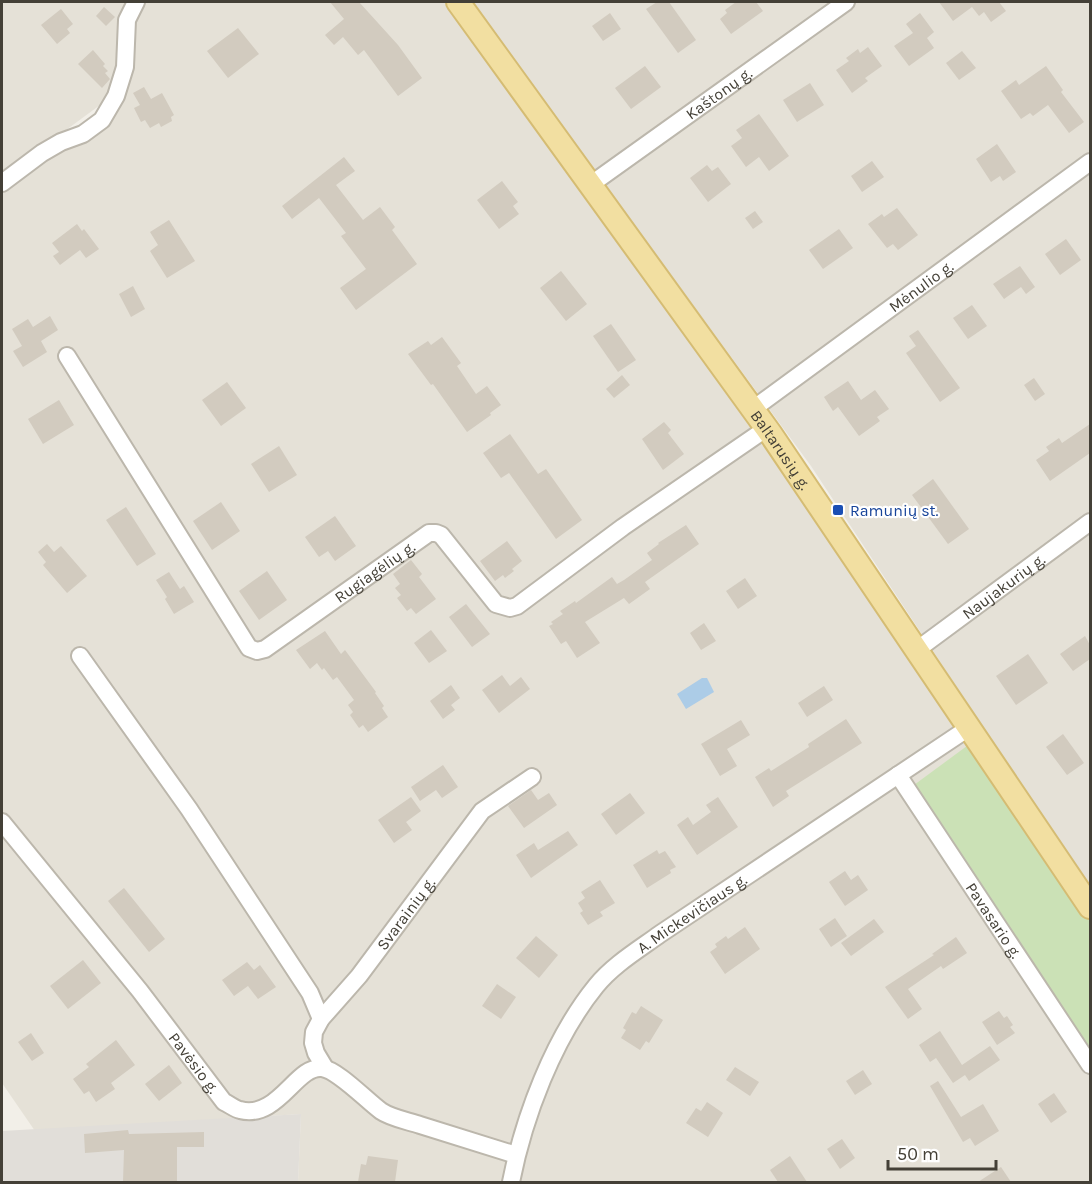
<svg xmlns="http://www.w3.org/2000/svg" width="1092" height="1184" viewBox="0 0 1092 1184" font-family="Karla,sans-serif">
	<rect width="100%" height="100%" fill="#f2efe8"/>
	<g fill="#e5e1d7">
		<path d="M2 2H127L123 11 119 67 109 93 100 105 2 177Z"/>
		<path d="M142 2H447L837 541 971 743 1090 1055V1182H298L301 1114 35 1131 2 1083V190L114 104Z"/>
		<path d="M471 2H1090V889L811 466Z"/>
	</g>
	<path fill="#e1ded9" d="M301 1114 298 1182H2V1131Z"/>
	<path fill="#cbe1b6" d="M971 743 1090 922V1055L914 785Z"/>
	<path fill="#accce7" d="M702 678H707L714 692 686 709 677 694Z"/>
	<g fill="#d2cbbf">
		<path d="M330 2H359L398 45 422 78 398 96 364 50 358 55 343 37 334 45 325 35 344 19Z"/>
		<path d="M657 2H669L696 40 678 53 646 9Z"/>
		<path d="M736 2H756L763 11 731 34 720 19 727 13 725 10Z"/>
		<path d="M939 2H999L1006 11 991 22 984 12 979 16 972 7 953 21Z"/>
		<path d="M104 7 115 17 106 26 96 16Z"/>
		<path d="M61 9 73 24 67 29 70 33 57 44 41 25Z"/>
		<path d="M610 13 621 29 603 41 592 26Z"/>
		<path d="M920 13 934 32 927 38 934 48 909 66 894 46 913 33 906 24Z"/>
		<path d="M238 28 259 54 228 78 207 51Z"/>
		<path d="M868 47 882 66 865 78 868 81 852 93 836 70 849 61 846 58 858 49 860 53Z"/>
		<path d="M93 50 105 64 103 66 108 71 105 73 110 79 102 88 78 64Z"/>
		<path d="M962 51 976 68 959 80 946 63Z"/>
		<path d="M645 66 661 87 631 109 615 88Z"/>
		<path d="M1046 66 1063 90 1061 92 1084 122 1069 133 1048 105 1033 116 1030 113 1021 119 1001 91 1016 80 1019 85Z"/>
		<path d="M810 83 824 105 797 122 783 100Z"/>
		<path d="M144 87 151 99 162 93 174 115 171 117 172 121 161 127 159 123 150 128 145 120 141 122 134 108 140 105 133 93Z"/>
		<path d="M759 114 789 156 769 171 759 157 746 167 731 146 742 138 736 130Z"/>
		<path d="M997 144 1016 172 1003 181 1000 176 991 182 976 159Z"/>
		<path d="M344 157 355 171 336 185 363 220 380 207 395 227 392 230 417 264 356 310 340 288 366 269 341 236 346 233 319 198 292 219 282 206Z"/>
		<path d="M872 161 884 177 862 192 851 176Z"/>
		<path d="M707 165 712 171 718 167 731 184 708 202 690 178Z"/>
		<path d="M502 181 518 202 513 206 519 214 499 229 477 200Z"/>
		<path d="M897 208 918 235 898 250 893 244 887 248 868 224 882 214 884 217Z"/>
		<path d="M755 211 763 222 753 229 745 218Z"/>
		<path d="M169 220 195 261 167 278 150 251 158 245 150 232Z"/>
		<path d="M77 224 82 231 84 229 99 249 86 258 80 250 60 265 53 256 59 252 52 243Z"/>
		<path d="M839 229 853 248 823 269 809 250Z"/>
		<path d="M1066 239 1081 260 1060 275 1045 254Z"/>
		<path d="M1020 266 1035 287 1026 294 1021 287 1004 299 993 284Z"/>
		<path d="M561 271 587 304 566 321 540 288Z"/>
		<path d="M133 286 145 309 131 317 119 294Z"/>
		<path d="M972 305 987 326 968 339 953 318Z"/>
		<path d="M50 316 58 330 41 341 47 352 23 367 13 351 22 346 12 329 28 319 33 327Z"/>
		<path d="M611 324 636 360 618 372 593 336Z"/>
		<path d="M918 330 960 388 940 402 906 353 916 346 909 336Z"/>
		<path d="M442 337 461 363 457 366 476 394 487 386 501 405 490 413 491 415 467 432 433 384 431 385 408 354 428 341 431 345Z"/>
		<path d="M622 375 630 385 614 398 606 389Z"/>
		<path d="M1034 378 1045 394 1035 401 1024 385Z"/>
		<path d="M848 381 861 400 875 390 889 409 877 417 880 421 859 436 838 407 833 411 824 397Z"/>
		<path d="M227 382 246 408 221 426 202 400Z"/>
		<path d="M59 400 74 425 43 444 28 419Z"/>
		<path d="M664 422 671 430 668 433 684 454 663 470 642 439Z"/>
		<path d="M1090 424V453L1050 481 1036 460 1049 451 1046 447 1059 438 1062 443Z"/>
		<path d="M510 434 538 474 546 469 582 520 556 539 509 473 501 478 483 453Z"/>
		<path d="M279 446 297 475 269 492 251 464Z"/>
		<path d="M933 479 969 529 948 544 912 495Z"/>
		<path d="M221 502 240 531 212 550 193 521Z"/>
		<path d="M126 507 156 554 137 566 106 520Z"/>
		<path d="M335 516 356 546 335 561 328 551 319 557 305 537Z"/>
		<path d="M686 525 699 544 645 582 650 589 629 604 624 598 585 622 600 643 577 658 566 641 561 644 549 626 553 624 551 622 563 614 560 611 575 601 576 603 612 577 617 584 624 580 652 560 647 553 659 544 658 543Z"/>
		<path d="M507 541 522 561 512 569 514 571 505 578 503 575 495 581 480 561Z"/>
		<path d="M47 544 54 552 61 546 87 576 67 593 43 565 46 562 38 552Z"/>
		<path d="M411 560 422 574 419 577 436 599 416 614 411 608 407 611 397 598 401 595 395 588 400 584 393 574Z"/>
		<path d="M267 571 287 600 259 620 239 591Z"/>
		<path d="M169 572 180 589 184 586 194 602 174 614 165 599 167 597 156 580Z"/>
		<path d="M745 578 757 596 738 609 726 591Z"/>
		<path d="M466 604 490 634 472 647 449 617Z"/>
		<path d="M704 623 716 641 701 650 690 633Z"/>
		<path d="M431 630 447 651 429 663 414 643Z"/>
		<path d="M325 631 341 654 345 650 376 692 375 693 384 706 382 708 388 717 368 732 363 725 359 728 350 715 353 712 348 705 354 700 337 677 333 680 324 668 322 670 317 663 310 669 296 650Z"/>
		<path d="M1085 636 1090 645V659L1073 671 1060 654Z"/>
		<path d="M1028 654 1048 683 1016 705 996 676Z"/>
		<path d="M502 675 510 686 521 677 530 689 499 713 482 690Z"/>
		<path d="M451 685 460 698 451 705 455 710 443 719 430 701Z"/>
		<path d="M824 686 833 700 807 717 798 703Z"/>
		<path d="M846 719 862 743 786 791 789 796 773 807 755 777 769 768 771 771 809 747 808 744Z"/>
		<path d="M741 720 750 735 727 749 737 766 720 776 701 744Z"/>
		<path d="M1063 734 1084 763 1067 775 1046 747Z"/>
		<path d="M443 765 458 787 442 798 436 790 420 801 411 787Z"/>
		<path d="M531 790 538 800 549 793 557 805 524 828 508 806Z"/>
		<path d="M630 793 645 813 616 835 601 814Z"/>
		<path d="M411 797 421 811 406 822 412 830 394 843 378 820Z"/>
		<path d="M718 797 738 827 697 855 677 825 688 817 693 825 711 812 706 805Z"/>
		<path d="M568 831 578 845 531 878 516 855 534 843 538 850Z"/>
		<path d="M657 850 659 854 665 851 676 867 670 870 671 873 647 888 633 865Z"/>
		<path d="M845 871 851 880 858 875 868 890 845 906 829 882Z"/>
		<path d="M600 880 615 903 600 912 603 916 588 925 580 913 583 911 578 903 585 898 581 892Z"/>
		<path d="M124 888 165 939 149 952 108 901Z"/>
		<path d="M835 918 847 936 831 947 819 929Z"/>
		<path d="M874 919 884 932 851 956 841 943Z"/>
		<path d="M745 927 760 949 725 974 710 952 717 947 715 944 726 936 728 939Z"/>
		<path d="M536 936 558 955 539 978 516 958Z"/>
		<path d="M956 937 967 953 943 969 941 966 908 989 922 1009 908 1019 885 987 934 955 932 954Z"/>
		<path d="M83 960 101 983 68 1009 50 986Z"/>
		<path d="M247 962 254 970 260 965 276 987 258 999 248 986 234 996 222 980Z"/>
		<path d="M497 984 516 997 501 1019 482 1006Z"/>
		<path d="M641 1006 663 1020 649 1043 646 1041 640 1050 621 1038 626 1030 623 1028 632 1012 636 1014Z"/>
		<path d="M999 1011 1004 1018 1007 1016 1013 1025 1010 1027 1015 1033 997 1045 982 1022Z"/>
		<path d="M940 1031 962 1065 990 1046 1000 1060 969 1081 965 1075 953 1083 936 1058 930 1062 919 1045Z"/>
		<path d="M31 1033 44 1053 32 1061 18 1042Z"/>
		<path d="M116 1040 135 1065 111 1083 115 1089 96 1102 89 1091 84 1094 73 1079 89 1067 86 1064Z"/>
		<path d="M169 1065 182 1083 159 1101 145 1084Z"/>
		<path d="M735 1067 759 1082 750 1096 726 1080Z"/>
		<path d="M863 1070 872 1084 855 1095 846 1081Z"/>
		<path d="M938 1081 961 1117 983 1104 999 1131 975 1146 970 1138 963 1142 930 1086Z"/>
		<path d="M1054 1093 1067 1112 1051 1123 1038 1104Z"/>
		<path d="M707 1102 723 1113 708 1137 686 1123 696 1108 701 1111Z"/>
		<path d="M128 1130 129 1134 204 1132V1147H177V1182H123L124 1150 85 1153 84 1134Z"/>
		<path d="M842 1139 855 1158 840 1169 827 1149Z"/>
		<path d="M368 1156 398 1160 395 1182H358L361 1164 366 1165Z"/>
		<path d="M790 1156 807 1182H778L770 1170Z"/>
		<path d="M1001 1167 1011 1182H978Z"/>
	</g>
	<g fill="none" stroke-linecap="round" stroke-linejoin="round">
		<g stroke="#bcb7ac" stroke-width="20">
			<g id="minor">
				<path d="M2 183 42 153 61 142 83 134 102 120 116 96 125 67 127 20 136 2"/>
				<path id="s1" d="M590 185 846 2"/>
				<path id="s2" d="M67 356 249 648 257 651 265 649 429 533H436L441 535 496 604 510 608 517 606 623 527 767 428"/>
				<path id="s3" d="M753 409 1090 162"/>
				<path id="s4" d="M918 649 1090 522"/>
				<path d="M80 656 189 809 310 993 321 1019"/>
				<path id="s5" d="M898 775 1090 1065"/>
				<path id="s6" d="M2 822 140 991 224 1102C229 1104 235 1109 240 1110 278 1120 296 1065 322 1068 338 1070 367 1101 381 1111 391 1118 408 1121 420 1125 452 1135 484 1145 516 1155"/>
				<path id="s7" d="M325 1068 316 1053 313 1043 314 1032 321 1019 359 976 482 811 532 777"/>
				<path id="s8" d="M511 1182C524 1117 553 1039 596 986 613 965 638 950 660 934L970 727"/>
			</g>
		</g>
		<g stroke="#d5bc73" stroke-width="26">
			<g id="major">
				<path id="s9" d="M458 2 770 433 1090 907"/>
			</g>
		</g>
		<use href="#minor" stroke="#fff" stroke-width="16"/>
		<use href="#major" stroke="#f2dfa1" stroke-width="22"/>
	</g>
	<rect fill="#1a4fb4" stroke="#fff" stroke-width="2" x="832" y="504" width="12" height="12" rx="3"/>
	<g text-anchor="middle" stroke-width="4.5" stroke-linejoin="round" paint-order="stroke">
		<g font-size="16" fill="#444037" stroke="#fff">
			<text dy="6" stroke="none"><textPath href="#s1" startOffset="158">Kaštonų g.</textPath></text>
			<text dy="6" stroke="none"><textPath href="#s3" startOffset="208">Mėnulio g.</textPath></text>
			<text dy="6" stroke="none"><textPath href="#s9" startOffset="552">Baltarusių g.</textPath></text>
			<text dy="6" stroke="none"><textPath href="#s2" startOffset="495">Rugiagėlių g.</textPath></text>
			<text dy="6" stroke="none"><textPath href="#s4" startOffset="106">Naujakurių g.</textPath></text>
			<text dy="6" stroke="none"><textPath href="#s7" startOffset="189">Svarainių g.</textPath></text>
			<text dy="6" stroke="none"><textPath href="#s8" startOffset="336">A. Mickevičiaus g.</textPath></text>
			<text dy="6" stroke="none"><textPath href="#s5" startOffset="174">Pavasario g.</textPath></text>
			<text dy="6" stroke="none"><textPath href="#s6" startOffset="308">Pavėsio g.</textPath></text>
		</g>
		<g font-size="16" fill="#164399" stroke="#fff" text-anchor="start">
			<text x="850" y="516">Ramunių st.</text>
		</g>
	</g>
	<rect width="1092" height="1184" fill="none" stroke="#444037" stroke-width="6"/>
	<path d="M888 1160v9h108v-9" fill="none" stroke="#444037" stroke-width="3"/>
	<text x="897" y="1160" font-size="18" fill="#444037" stroke="#ffffff" stroke-width="4.5" paint-order="stroke">50 m</text>
</svg>
